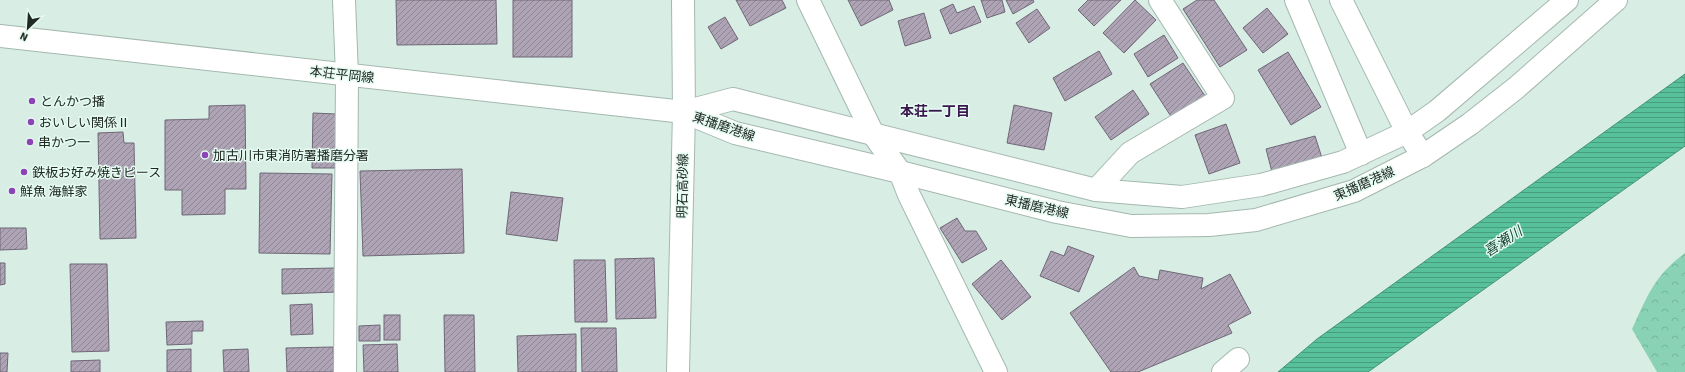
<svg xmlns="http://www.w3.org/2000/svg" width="1685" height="372" viewBox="0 0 1685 372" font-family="'Source Sans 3','Noto Sans JP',sans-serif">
	<defs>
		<pattern id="forest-crowns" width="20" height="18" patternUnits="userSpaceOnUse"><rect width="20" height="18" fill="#8ad2b5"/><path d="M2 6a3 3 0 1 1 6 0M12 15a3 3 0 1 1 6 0" fill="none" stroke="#77b49c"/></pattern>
		<pattern id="water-rules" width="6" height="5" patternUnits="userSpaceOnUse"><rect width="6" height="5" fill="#56c19b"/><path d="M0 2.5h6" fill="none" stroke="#479d7e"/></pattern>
		<pattern id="building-hatch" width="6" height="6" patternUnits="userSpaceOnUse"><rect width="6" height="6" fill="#aea4b5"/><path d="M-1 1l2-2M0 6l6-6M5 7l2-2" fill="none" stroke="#8d8693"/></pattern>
	</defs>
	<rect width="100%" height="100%" fill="#d8ede4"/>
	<path fill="url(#forest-crowns)" d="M1685 253V372H1657L1632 329C1648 295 1654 276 1685 253Z"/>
	<path fill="url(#water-rules)" stroke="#469378" d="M1685 74V146L1368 372H1278L1317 339Z"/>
	<g fill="url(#building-hatch)" stroke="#6f6776">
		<path d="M396 0H496L497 44 397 45Z"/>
		<rect x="513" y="0" width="59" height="57"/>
		<path d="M736 0H782L786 8 750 26Z"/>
		<path d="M848 0H889L893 10 861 26Z"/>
		<path d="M981 0H1002L1005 12 987 18Z"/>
		<path d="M1006 0H1033L1034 2 1013 14Z"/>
		<path d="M1088 0H1121L1094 26 1078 10Z"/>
		<path d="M1135 0 1156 20 1124 53 1103 33Z"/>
		<path d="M1197 0H1214L1247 50 1220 67 1183 9Z"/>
		<path d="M953 4 957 13 974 6 981 22 950 34 940 10Z"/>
		<path d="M1267 8 1288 34 1263 53 1243 28Z"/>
		<path d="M1037 9 1050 28 1029 43 1016 23Z"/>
		<path d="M924 13 931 38 905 46 898 21Z"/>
		<path d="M725 17 738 39 721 49 708 27Z"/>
		<path d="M1164 35 1178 58 1148 77 1134 54Z"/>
		<path d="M1099 51 1112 74 1065 101 1053 78Z"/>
		<path d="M1288 52 1321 107 1291 125 1258 70Z"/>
		<path d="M1183 63 1205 96 1172 118 1150 84Z"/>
		<path d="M1133 90 1149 114 1111 140 1095 117Z"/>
		<path d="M245 105 246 189H225V214L182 215V190H165V120L209 119V106Z"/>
		<path d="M1014 105 1052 113 1044 150 1007 143Z"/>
		<path d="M313 113 336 114 335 168H312Z"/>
		<path d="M1226 124 1240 163 1209 174 1195 135Z"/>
		<path d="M123 132 124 143H134L136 238 100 239 98 133Z"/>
		<path d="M1315 136 1322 158 1272 172 1266 149Z"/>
		<path d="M462 169 464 253 363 256 360 171Z"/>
		<path d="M260 173 332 174 330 254 259 253Z"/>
		<path d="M511 192 563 198 557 241 506 234Z"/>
		<path d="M957 218 965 231H976L987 249 962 263 940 228Z"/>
		<path d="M0 228H26L27 249 0 250Z"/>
		<path d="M1068 246 1094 256 1079 292 1040 276 1051 251 1064 256Z"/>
		<path d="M654 258 656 318 616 319 615 259Z"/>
		<path d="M574 260H605L607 322H575Z"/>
		<path d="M1001 260 1031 297 1002 320 972 284Z"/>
		<path d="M0 263H5V284L0 285Z"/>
		<path d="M70 264H107L109 351 72 352Z"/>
		<path d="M1134 267 1139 276 1158 280 1160 270 1203 278 1201 289 1230 274 1251 313 1228 325 1232 333 1138 372H1111L1070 313Z"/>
		<path d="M336 268 337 292 282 294V269Z"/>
		<path d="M312 304 313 334 291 335 290 305Z"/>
		<rect x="384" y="315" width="16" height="25"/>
		<path d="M444 315H474L475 372H445Z"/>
		<path d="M203 321V331H192V344L167 345 166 322Z"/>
		<path d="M380 325V341H359V326Z"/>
		<path d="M581 328H616L617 372H582Z"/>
		<path d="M576 334V372H518L517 336Z"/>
		<path d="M397 344 398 372H364L363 345Z"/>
		<path d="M333 347 334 372H287L286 348Z"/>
		<path d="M191 349V372H167V350Z"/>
		<path d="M248 349 249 372H224L223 350Z"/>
		<path d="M0 353H8L7 372H0Z"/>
		<path d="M100 360V372H71V361Z"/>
	</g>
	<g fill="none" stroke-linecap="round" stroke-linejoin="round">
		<g stroke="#a4b8af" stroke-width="24">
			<g id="street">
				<path d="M344 0 347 75 345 372"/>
				<path d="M808 0 873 134 900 172 909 195 996 372"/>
				<path d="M1296 0 1361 154"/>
				<path d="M1341 0 1407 132 1423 156"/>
				<path d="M1096 190 1130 153 1223 98 1160 0"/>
				<path d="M1223 372 1238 359"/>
			</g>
		</g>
		<g stroke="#a4b8af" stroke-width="24">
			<g id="secondary">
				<path d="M0 36 684 112 735 133 900 172 1057 212 1131 226 1209 225 1256 220 1354 191 1423 156 1470 124 1516 88 1616 0"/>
				<path d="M684 112 733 99 1096 190 1182 197 1261 185 1343 162 1407 132 1437 111 1567 0"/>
				<path d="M678 372 684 112 683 0"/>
			</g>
		</g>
		<use href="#street" stroke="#fff" stroke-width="22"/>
		<use href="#secondary" stroke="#fff" stroke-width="22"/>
	</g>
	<g fill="#8c43b6" stroke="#e5fbf1" stroke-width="1.5">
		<circle cx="32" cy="101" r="4"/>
		<circle cx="31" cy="122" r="4"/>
		<circle cx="30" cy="142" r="4"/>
		<circle cx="205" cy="155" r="4"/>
		<circle cx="24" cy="172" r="4"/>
		<circle cx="12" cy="191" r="4"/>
	</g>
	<g text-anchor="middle" stroke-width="3" stroke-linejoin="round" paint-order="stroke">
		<g font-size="13" fill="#212925" stroke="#e5fbf1">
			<text transform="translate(342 74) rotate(6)" y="5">本荘平岡線</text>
			<text transform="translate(724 126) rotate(19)" y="5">東播磨港線</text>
			<text transform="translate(1364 183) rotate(-24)" y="5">東播磨港線</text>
			<text transform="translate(682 186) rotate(-89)" y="5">明石高砂線</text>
			<text transform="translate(1037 206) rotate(13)" y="5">東播磨港線</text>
		</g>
		<g font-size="13" fill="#212925" stroke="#e5fbf1" text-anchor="start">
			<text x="40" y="106">とんかつ播</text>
			<text x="39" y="127">おいしい関係Ⅱ</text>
			<text x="38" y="147">串かつ一</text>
			<text x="213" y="160">加古川市東消防署播磨分署</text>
			<text x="32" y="177">鉄板お好み焼きピース</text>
			<text x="20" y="196">鮮魚 海鮮家</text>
		</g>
		<g font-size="14" font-weight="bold" fill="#39164d" stroke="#e5fbf1">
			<text x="935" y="116">本荘一丁目</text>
		</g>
		<g font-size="14" font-style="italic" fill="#144333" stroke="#e5fbf1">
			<text transform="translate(1503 241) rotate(-33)" y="5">喜瀬川</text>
		</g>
	</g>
	<g transform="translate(28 28) rotate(205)" stroke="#e5fbf1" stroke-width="3" paint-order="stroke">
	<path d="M0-3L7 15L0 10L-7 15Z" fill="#212925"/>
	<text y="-6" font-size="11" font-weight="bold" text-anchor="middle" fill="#212925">N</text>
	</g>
</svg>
